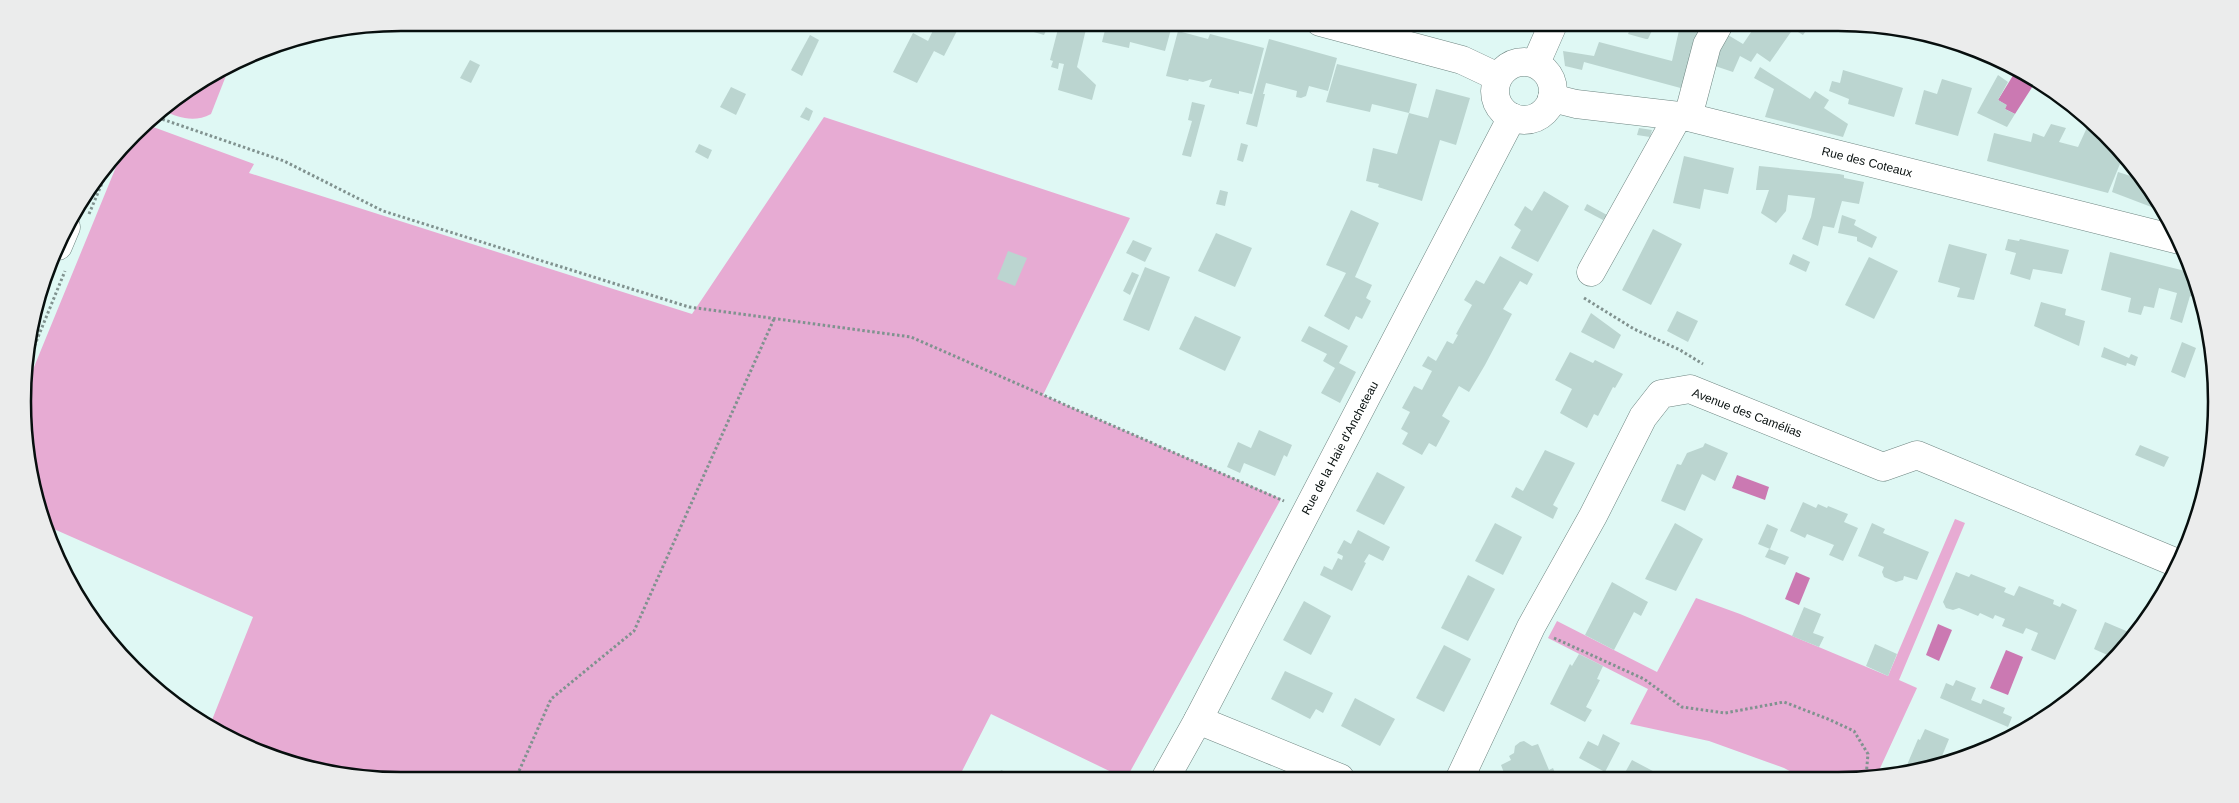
<svg xmlns="http://www.w3.org/2000/svg" width="2239" height="803" viewBox="0 0 2239 803" font-family="Arial,sans-serif">
	<rect width="100%" height="100%" fill="#dff8f4"/>
	<g fill="#e7abd3">
		<path d="M229 68 211 114C194 123 179 118 162 110Z"/>
		<path d="M824 117 1130 218 1043 395 1281 499 1126 779 991 714 958 779 401 780 304 768 210 725 253 617 47 526C28 482 23 437 25 389L125 145 145 124 254 164 249 173 692 314Z"/>
		<path d="M1955 519 1965 523 1899 680 1917 688 1876 777H1801L1784 768 1709 741 1630 724 1648 689 1548 638 1557 621 1657 672 1696 598 1740 614 1888 676Z"/>
	</g>
	<g fill="#cb79b2">
		<path d="M2017 69 2036 81 2015 114 2005 109 2006 105 1998 100Z"/>
		<path d="M1737 475 1769 487 1765 500 1732 488Z"/>
		<path d="M1796 572 1810 578 1799 605 1785 599Z"/>
		<path d="M1938 624 1952 630 1939 661 1926 655Z"/>
		<path d="M2006 650 2023 657 2008 695 1990 688Z"/>
	</g>
	<g fill="#bbd5d0">
		<path d="M937 22H946L958 29 944 56 934 51 917 83 893 72 913 33 928 41Z"/>
		<path d="M969 22H991L989 29Z"/>
		<path d="M1022 22H1050L1044 35 1020 28Z"/>
		<path d="M1075 22 1087 25 1077 67 1096 85 1092 100 1058 90 1064 64 1059 63 1058 69 1051 67 1053 61 1050 60 1058 29 1072 32Z"/>
		<path d="M1107 22H1173L1165 51 1130 42 1129 48 1102 42Z"/>
		<path d="M1633 22H1656L1648 39H1646L1628 34Z"/>
		<path d="M1758 22H1812L1803 35 1793 29 1770 62 1757 53 1751 62 1740 56 1733 72 1712 65 1717 42 1728 35 1743 44Z"/>
		<path d="M1680 26 1702 31 1688 90 1584 62 1582 70 1565 66 1563 51 1594 56 1599 42 1672 61Z"/>
		<path d="M1178 31 1208 39 1210 34 1264 48 1252 94 1239 91V94L1209 87 1212 79 1203 82 1189 79 1188 81 1166 76Z"/>
		<path d="M810 35 819 40 802 76 791 70Z"/>
		<path d="M1269 39 1337 58 1328 91 1309 86 1306 96 1301 98 1296 97 1297 91 1266 83 1263 94H1265L1257 127 1246 124Z"/>
		<path d="M470 60 480 65 471 83 460 78Z"/>
		<path d="M1337 64 1417 84 1409 113 1428 118 1436 89 1470 98 1456 145 1440 140 1422 201 1378 187 1379 184 1366 181 1373 148 1397 154 1409 113 1372 104 1370 112 1326 102Z"/>
		<path d="M1760 67 1810 99 1815 91 1829 100 1824 108 1848 124 1843 137 1765 117 1774 89 1754 78Z"/>
		<path d="M1843 70 1903 88 1894 117 1848 104 1849 99 1829 91 1832 81 1840 83Z"/>
		<path d="M1998 75 2008 82 1998 100 2007 105 2005 109 2015 114 2007 127 1977 113Z"/>
		<path d="M1942 79 1972 88 1958 136 1915 124 1924 90 1937 94Z"/>
		<path d="M731 87 746 94 736 115 720 107Z"/>
		<path d="M1192 102 1205 105 1191 157 1182 155 1192 121 1188 120Z"/>
		<path d="M806 107 813 111 809 121 800 117Z"/>
		<path d="M2090 121 2122 151 2131 163 2122 159 2108 193 1987 161 1994 133 2031 142 2033 133 2044 137 2051 124 2066 128 2059 142 2078 147Z"/>
		<path d="M1639 128 1652 130 1650 137 1637 135Z"/>
		<path d="M1241 143 1248 145 1243 162 1237 160Z"/>
		<path d="M699 144 712 150 708 159 695 152Z"/>
		<path d="M1684 156 1734 168 1728 194 1704 189 1700 209 1673 203Z"/>
		<path d="M1759 166 1839 174 1844 175V178L1864 182 1859 204 1842 201 1834 228 1823 226 1818 246 1802 239 1811 217 1815 198 1788 195 1786 211 1776 223 1761 213 1769 190H1756Z"/>
		<path d="M2118 172 2137 178 2139 174 2157 200 2154 208 2112 192Z"/>
		<path d="M1220 190 1228 192 1225 206 1216 204Z"/>
		<path d="M1544 191 1569 206 1538 262 1511 248 1521 230 1514 225 1525 206 1532 211Z"/>
		<path d="M1587 204 1607 215 1603 220 1584 210Z"/>
		<path d="M1351 210 1379 223 1355 277 1372 285 1366 298 1371 301 1362 319 1356 316 1349 330 1324 316 1346 273 1326 265Z"/>
		<path d="M1842 215 1856 220 1854 225 1877 237 1872 248 1857 241V237L1838 233Z"/>
		<path d="M1653 229 1682 244 1651 305 1622 290Z"/>
		<path d="M1216 233 1252 248 1235 287 1198 271Z"/>
		<path d="M2008 239 2019 241 2020 239 2069 250 2062 274 2033 269 2030 280 2010 274 2016 253 2005 250Z"/>
		<path d="M1133 240 1152 248 1145 262 1126 253Z"/>
		<path d="M1949 244 1987 254 1974 300 1957 297 1960 288 1938 282Z"/>
		<path d="M1008 251 1027 258 1015 286 997 279Z"/>
		<path d="M2110 252 2193 273 2201 299 2190 296 2182 323 2170 319 2177 293 2159 288 2154 308 2144 306 2141 315 2128 312 2131 298 2101 290Z"/>
		<path d="M1793 254 1810 262 1806 272 1789 264Z"/>
		<path d="M1500 256 1533 274 1527 285 1520 281 1503 309 1512 314 1485 365 1469 392 1459 386 1442 416 1450 421 1436 447 1429 443 1422 455 1402 444 1408 433 1401 429 1410 412 1402 408 1414 386 1422 390 1432 371 1422 366 1428 356 1436 361 1447 341 1453 344 1458 335 1456 334 1472 305 1464 300 1476 280 1484 284Z"/>
		<path d="M1869 257 1898 271 1874 319 1845 305Z"/>
		<path d="M1145 267 1170 277 1149 331 1123 320Z"/>
		<path d="M1132 272 1139 275 1130 295 1123 291Z"/>
		<path d="M2041 302 2066 309 2065 315 2085 321 2079 346 2034 326Z"/>
		<path d="M1677 311 1698 321 1688 342 1667 331Z"/>
		<path d="M1591 313 1621 335 1614 349 1581 332Z"/>
		<path d="M1195 316 1241 337 1225 371 1179 349Z"/>
		<path d="M1309 326 1348 346 1339 363 1356 372 1340 403 1321 393 1335 368 1323 361 1327 354 1301 341Z"/>
		<path d="M2182 342 2196 348 2185 378 2171 372Z"/>
		<path d="M2104 347 2129 358 2131 354 2138 357 2135 366 2127 363 2126 366 2101 357Z"/>
		<path d="M1570 352 1593 363 1595 360 1623 374 1615 388 1613 387 1598 416 1594 414 1587 428 1560 413 1572 389 1555 380Z"/>
		<path d="M1259 430 1292 445 1287 457 1284 455 1275 476 1244 463 1240 473 1227 467 1238 442 1251 448Z"/>
		<path d="M1705 443 1728 453 1715 481 1702 474 1685 511 1661 501 1677 464 1681 465 1687 453 1703 447Z"/>
		<path d="M2140 445 2169 457 2164 467 2135 455Z"/>
		<path d="M1545 450 1575 463 1553 505 1558 508 1553 519 1511 497 1516 487 1523 491Z"/>
		<path d="M1377 472 1405 487 1384 525 1356 511Z"/>
		<path d="M1803 502 1816 508 1818 504 1827 508 1828 506 1848 514 1844 522 1858 528 1843 561 1829 555 1834 545 1807 534 1805 538 1790 531Z"/>
		<path d="M1495 523 1522 537 1503 575 1475 561Z"/>
		<path d="M1675 523 1703 539 1676 591 1645 579Z"/>
		<path d="M1872 523 1885 529 1883 533 1929 552 1917 580 1904 576 1903 580 1896 582 1884 577 1882 572 1884 567 1858 556Z"/>
		<path d="M1767 524 1778 529 1770 549 1758 544Z"/>
		<path d="M1358 530 1390 547 1383 561 1369 554 1364 562 1366 563 1352 591 1320 575 1324 566 1332 570 1338 558 1342 560 1343 556 1337 553 1344 540 1351 544Z"/>
		<path d="M1769 549 1789 557 1785 565 1765 557Z"/>
		<path d="M1956 572 1969 577 1971 574 2006 588 2004 592 2014 596 2019 586 2054 600 2053 604 2060 607 2062 603 2077 610 2055 660 2031 650 2038 633 2026 628 2023 634 2002 626 2005 619 1995 615 1993 619 1980 613 1978 616 1959 608 1953 610 1946 608 1943 602Z"/>
		<path d="M1468 575 1495 589 1468 641 1441 628Z"/>
		<path d="M1612 582 1648 602 1641 616 1634 612 1614 650 1585 635Z"/>
		<path d="M1304 601 1331 616 1311 655 1283 640Z"/>
		<path d="M1804 607 1821 614 1813 633 1824 637 1819 647 1792 636Z"/>
		<path d="M2105 622 2131 633 2112 657 2094 649Z"/>
		<path d="M1875 644 1897 654 1888 676 1866 666Z"/>
		<path d="M1444 645 1471 659 1444 712 1416 698Z"/>
		<path d="M1579 654 1603 666 1597 679 1600 680 1586 707 1592 710 1585 722 1550 704 1570 664 1572 666Z"/>
		<path d="M1285 671 1333 693 1323 713 1316 709 1310 719 1271 699Z"/>
		<path d="M1956 680 1976 688 1971 700 1981 704 1983 699 2005 708 2003 713 2012 717 2008 727 1940 698 1946 683 1953 686Z"/>
		<path d="M1355 698 1395 719 1380 746 1341 726Z"/>
		<path d="M1925 729 1949 739 1940 761 1904 772 1918 739 1920 740Z"/>
		<path d="M1603 734 1620 743 1605 772 1579 758 1588 741 1598 746Z"/>
		<path d="M1524 741 1532 746 1538 744 1549 770 1553 768 1557 778H1506L1501 765 1511 760 1509 756 1514 753 1515 746 1520 742Z"/>
		<path d="M1632 760 1666 778H1622Z"/>
		<path d="M1001 770 1006 772 1020 779H996Z"/>
	</g>
	<g fill="none" stroke-linecap="round" stroke-linejoin="round">
		<g stroke="#6e8581" stroke-width="29">
			<g id="minor">
				<path d="M1320 22 1462 60 1498 77"/>
				<circle cx="1524" cy="91" r="29"/>
				<path d="M1536 63 1554 22"/>
				<path d="M1552 98 1576 104 1688 117 2179 240"/>
				<path d="M1688 117 1707 45 1720 22"/>
				<path d="M58 246 66 227"/>
				<path d="M1591 272 1678 116"/>
				<path d="M1198 720 1340 778"/>
				<path d="M1460 778 1531 627 1593 516 1643 417 1661 394 1690 389 1883 467 1917 455 2177 563"/>
				<path d="M1165 779 1198 720 1512 117"/>
			</g>
		</g>
		<g stroke="#80928f" stroke-width="3" stroke-dasharray="2.5 2.5" stroke-linecap="butt">
			<path d="M153 116 284 161 383 211 689 307 911 337 1284 501"/>
			<path d="M89 214 113 157"/>
			<path d="M1584 298 1634 329 1680 350 1703 364"/>
			<path d="M25 369 65 271"/>
			<path d="M1554 638 1644 679 1682 707 1725 713 1784 702 1828 719 1854 731 1868 754 1866 777"/>
			<path d="M515 780 551 699 634 631 774 319"/>
		</g>
		<use href="#minor" stroke="#fff" stroke-width="28"/>
	</g>
	<g text-anchor="middle" stroke-width="4.5" stroke-linejoin="round" paint-order="stroke">
		<g font-size="12" fill="#070f0e" stroke="#fff">
			<text transform="translate(1867 162) rotate(14)" y="4">Rue des Coteaux</text>
			<text transform="translate(1747 413) rotate(21)" y="4">Avenue des Camélias</text>
			<text transform="translate(1340 448) rotate(-62)" y="4">Rue de la Haie d'Ancheteau</text>
		</g>
	</g>
	<path d="M0 0H2239V803H0ZM401 31H1838A370 370 0 0 1 2208 401V402A370 370 0 0 1 1838 772H401A370 370 0 0 1 31 402V401A370 370 0 0 1 401 31Z" fill="#ebecec" fill-rule="evenodd"/>
	<path fill="none" stroke="#070f0e" stroke-width="2.5" d="M401 31H1838A370 370 0 0 1 2208 401V402A370 370 0 0 1 1838 772H401A370 370 0 0 1 31 402V401A370 370 0 0 1 401 31Z"/>
</svg>
